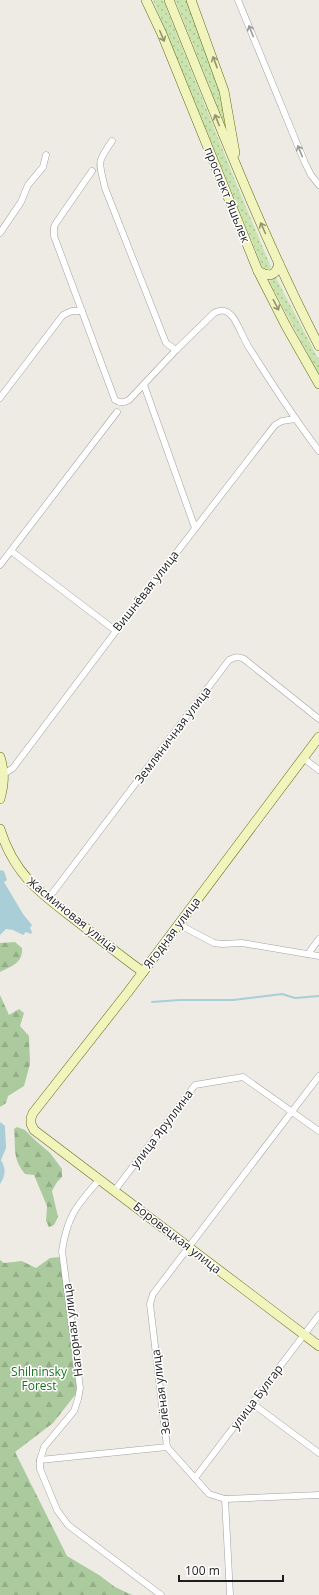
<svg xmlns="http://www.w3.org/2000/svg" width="319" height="1595" viewBox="0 0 319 1595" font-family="'Open Sans',sans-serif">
	<defs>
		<pattern id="grass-dots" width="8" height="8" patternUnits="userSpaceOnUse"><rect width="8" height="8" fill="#cae4af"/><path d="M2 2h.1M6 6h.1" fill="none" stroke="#adc396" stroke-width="1.8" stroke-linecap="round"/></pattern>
		<pattern id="forest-firs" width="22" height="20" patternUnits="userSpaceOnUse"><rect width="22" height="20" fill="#abca9d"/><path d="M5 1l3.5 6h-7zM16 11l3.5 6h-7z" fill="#93ad87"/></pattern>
	</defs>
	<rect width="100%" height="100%" fill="#eeebe5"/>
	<g fill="url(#grass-dots)">
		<path d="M153 0H163L164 2 238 188 271 267 270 269H264L262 266Z"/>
		<path d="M175 0H187L220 92 227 130Z"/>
		<path d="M276 278 319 360V375L269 281Z"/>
	</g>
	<g fill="url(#forest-firs)">
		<path d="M15 942 22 948C23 963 12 966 0 972V943Z"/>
		<path d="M0 995 9 1015 19 1009 24 1013 20 1026 29 1036 30 1064 24 1086 8 1096 6 1103 0 1107Z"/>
		<path d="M17 1127 25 1130 35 1140 50 1153 62 1169V1177L57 1182 52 1191 58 1217 54 1225 49 1227 46 1221 47 1206 34 1175 25 1174C12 1158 16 1148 14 1129Z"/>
		<path d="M61 1257 79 1390 53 1423 15 1452 67 1556 99 1575 115 1587 132 1595H0V1260L4 1263 22 1261 36 1268 50 1258Z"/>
	</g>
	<g fill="#a9ced8">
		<path d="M0 870 4 871 7 880 4 882 23 914 32 925 30 928 32 932 31 934 26 932 23 935 13 930 6 929 0 935Z"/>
		<path d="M0 1122 5 1126 6 1148 1 1160C6 1169 6 1175 0 1184Z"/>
	</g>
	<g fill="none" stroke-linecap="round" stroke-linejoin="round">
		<path stroke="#a9ced8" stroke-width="2" d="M152 1002 179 1000H233L282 994 295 998 319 996"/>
		<g stroke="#a2a2a2" stroke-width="7">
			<g id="street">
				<path d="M238 0 305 163 311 175 319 185"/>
				<path d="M112 141C96 164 99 161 105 188L166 343 176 350"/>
				<path d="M92 171 56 223 54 227V236L115 400C120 403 123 403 129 400L176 350 214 313C221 310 225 309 231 315 237 320 244 341 250 349 272 384 294 418 319 451"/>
				<path d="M0 233 21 202 28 185 43 167 46 155"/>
				<path d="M144 385 195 528"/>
				<path d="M0 398 63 315 72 311H82"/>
				<path d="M11 551 116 631"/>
				<path d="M0 565 117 412"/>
				<path d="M303 758 319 770"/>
				<path d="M4 774 13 768 116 631 275 425 282 421 295 419"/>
				<path d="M48 899 229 660C235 657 238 656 244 659L319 719"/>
				<path d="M178 924 214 943 222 944 242 943 319 956"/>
				<path d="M308 954 319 939"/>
				<path d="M319 1076 153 1294 150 1304 167 1447 209 1494 225 1499 319 1495"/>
				<path d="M100 1179C77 1205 67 1216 62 1251L80 1388 78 1399 74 1411 44 1447 40 1460V1469L57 1510 68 1525 161 1595"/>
				<path d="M115 1190 195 1085 243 1077 319 1131"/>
				<path d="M253 1404 319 1453"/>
				<path d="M40 1460 167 1447"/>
				<path d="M195 1478 319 1315"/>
				<path d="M225 1499 230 1595"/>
			</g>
		</g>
		<g stroke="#636c0e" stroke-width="10">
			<g id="secondary">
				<path d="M146 0 162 34 258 271 286 326 319 384"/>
				<path d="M169 0C216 116 261 234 319 346"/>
				<path d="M191 0 224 91 235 153"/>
				<path d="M258 271C269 277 275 277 279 264"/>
				<path d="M319 737 128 992 33 1113 31 1118V1124L34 1130 319 1346"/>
				<path d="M0 757C5 773 4 784 0 799"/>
				<path d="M0 829C15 878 45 896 82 925 102 941 122 957 143 972"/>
			</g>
		</g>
		<use href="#street" stroke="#fff" stroke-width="6"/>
		<use href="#secondary" stroke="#f2f4bd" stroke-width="9"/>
	</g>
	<defs><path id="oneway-shaft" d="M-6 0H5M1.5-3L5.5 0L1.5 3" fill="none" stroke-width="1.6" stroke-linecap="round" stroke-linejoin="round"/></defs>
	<g stroke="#9a9a9a">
		<use href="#oneway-shaft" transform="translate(251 31) rotate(-112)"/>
		<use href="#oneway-shaft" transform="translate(300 151) rotate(-112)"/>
	</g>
	<g stroke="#939475">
		<use href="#oneway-shaft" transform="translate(162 36) rotate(67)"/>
		<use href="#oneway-shaft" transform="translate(215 62) rotate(-110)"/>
		<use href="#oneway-shaft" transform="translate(217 120) rotate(-112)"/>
		<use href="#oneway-shaft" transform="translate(263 228) rotate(-114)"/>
		<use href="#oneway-shaft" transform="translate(276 305) rotate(63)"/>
	</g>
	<g text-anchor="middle" stroke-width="3" stroke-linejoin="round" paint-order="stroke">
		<g font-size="12" fill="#1e1e1e" stroke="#fff">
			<text transform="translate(227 195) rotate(68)" y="4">проспект Яшьлек</text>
			<text transform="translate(146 591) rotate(-52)" y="4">Вишнёвая улица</text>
			<text transform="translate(173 735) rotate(-53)" y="4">Земляничная улица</text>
			<text transform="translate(72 915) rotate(39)" y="4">Жасминовая улица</text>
			<text transform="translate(172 933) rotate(-53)" y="4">Ягодная улица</text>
			<text transform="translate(162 1129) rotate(-53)" y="4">улица Яруллина</text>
			<text transform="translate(177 1238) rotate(38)" y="4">Боровецкая улица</text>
			<text transform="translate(73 1330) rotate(-97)" y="4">Нагорная улица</text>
			<text transform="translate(161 1392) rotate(-97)" y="4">Зелёная улица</text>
			<text transform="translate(257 1397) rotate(-53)" y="4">улица Булгар</text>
		</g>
		<g font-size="12" fill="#15741c" stroke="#fff">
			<text x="39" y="1376">Shilninsky<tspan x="39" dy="14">Forest</tspan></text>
		</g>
	</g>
	<path d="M179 1575v6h104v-6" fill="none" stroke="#1e1e1e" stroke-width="2"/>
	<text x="185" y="1575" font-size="12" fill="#1e1e1e" stroke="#ffffff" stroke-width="3" paint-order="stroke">100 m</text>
</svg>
